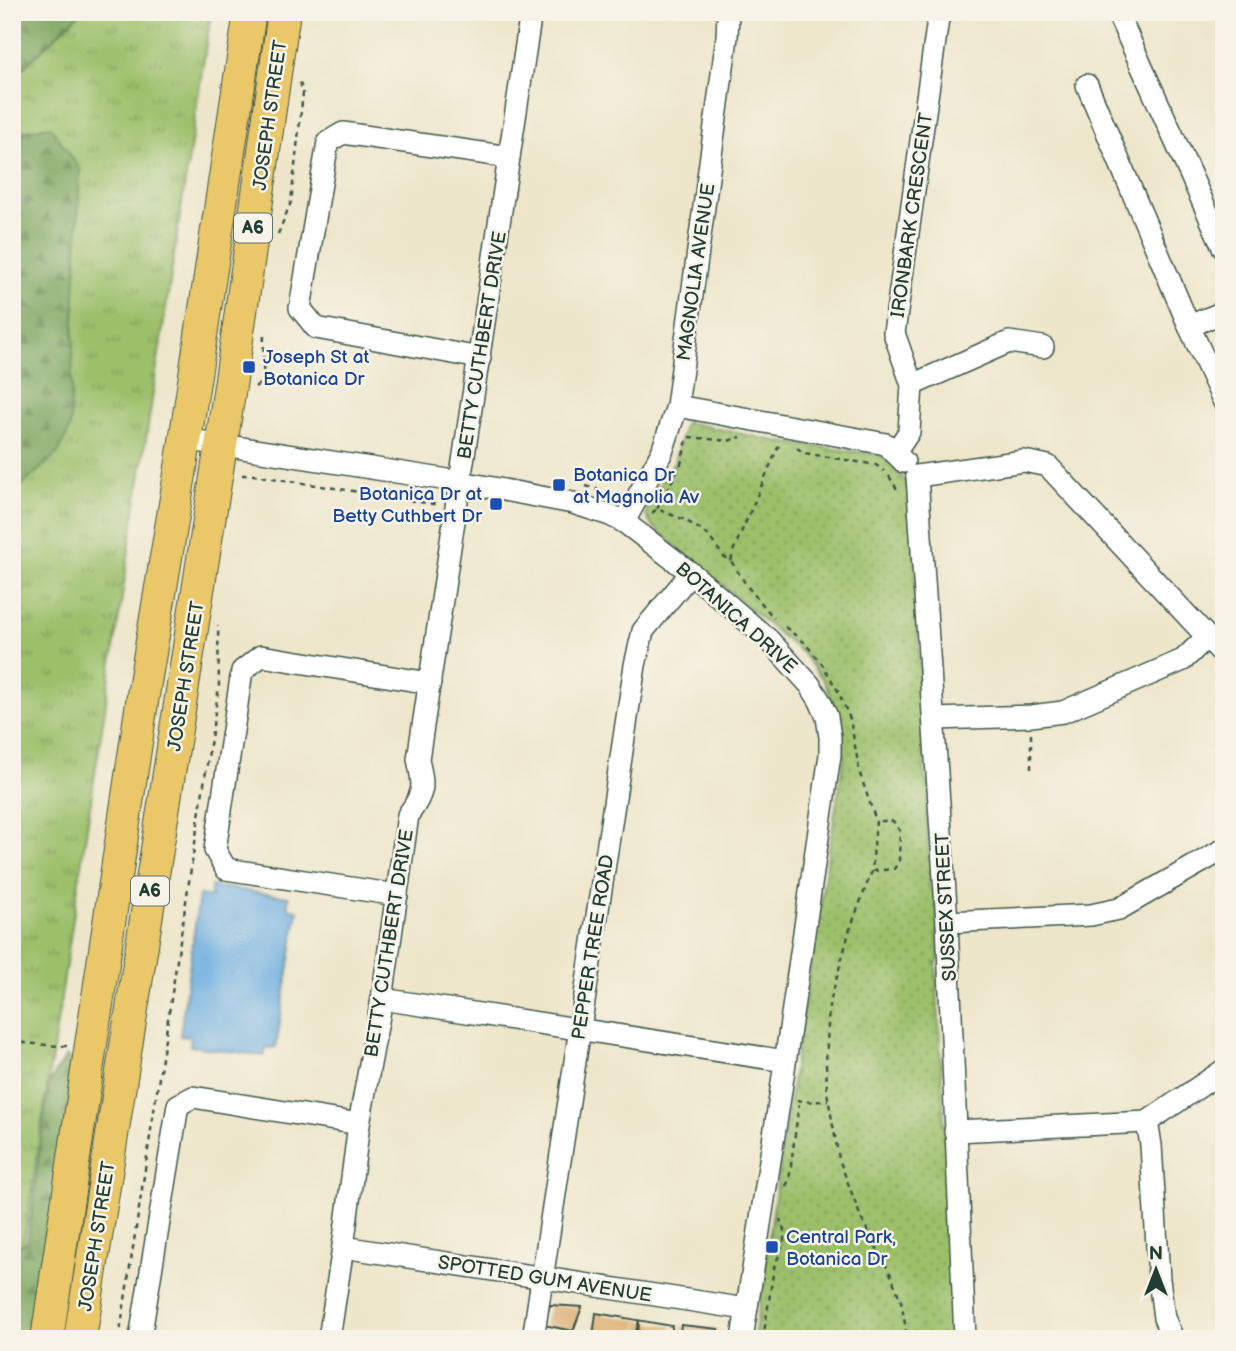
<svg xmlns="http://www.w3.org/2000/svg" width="1236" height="1351" viewBox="0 0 1236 1351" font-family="'Balsamiq Sans',sans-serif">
	<defs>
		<pattern id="grass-tufts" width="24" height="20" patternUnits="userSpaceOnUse" patternTransform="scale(1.75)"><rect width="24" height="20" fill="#9cc06a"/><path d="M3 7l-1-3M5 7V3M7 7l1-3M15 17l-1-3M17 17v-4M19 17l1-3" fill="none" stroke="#7f9d58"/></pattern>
		<pattern id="forest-firs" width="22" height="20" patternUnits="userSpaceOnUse" patternTransform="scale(1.75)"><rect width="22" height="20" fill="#7da65e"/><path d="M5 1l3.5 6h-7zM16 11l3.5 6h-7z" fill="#66884e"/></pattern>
		<pattern id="park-dots" width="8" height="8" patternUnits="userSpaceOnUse" patternTransform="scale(1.75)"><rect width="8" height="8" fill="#9cc06a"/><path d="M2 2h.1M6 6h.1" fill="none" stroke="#7f9d58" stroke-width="1.8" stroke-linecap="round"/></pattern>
	</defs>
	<rect width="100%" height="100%" fill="#f7f3e8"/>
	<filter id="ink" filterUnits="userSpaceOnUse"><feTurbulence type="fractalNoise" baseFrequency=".0143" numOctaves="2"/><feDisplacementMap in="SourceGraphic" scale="14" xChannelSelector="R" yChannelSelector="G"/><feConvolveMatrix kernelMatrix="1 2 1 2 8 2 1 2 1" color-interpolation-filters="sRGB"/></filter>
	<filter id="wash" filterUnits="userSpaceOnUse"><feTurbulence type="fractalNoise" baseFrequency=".00686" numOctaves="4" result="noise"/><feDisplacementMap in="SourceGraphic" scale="28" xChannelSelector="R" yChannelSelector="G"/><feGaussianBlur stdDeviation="1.57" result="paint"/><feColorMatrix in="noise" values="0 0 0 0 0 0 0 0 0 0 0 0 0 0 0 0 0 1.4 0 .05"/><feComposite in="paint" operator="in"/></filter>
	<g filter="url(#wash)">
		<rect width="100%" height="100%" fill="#eee6ca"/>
		<path fill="url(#grass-tufts)" stroke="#5e7e4f" stroke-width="2" d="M12 12H211L12 1319Z"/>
		<g fill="url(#forest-firs)" stroke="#4e7249" stroke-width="2">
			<path d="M12 12H81L12 79Z"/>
			<path d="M50 126 80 169 70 427 59 452 21 486 12 487V186L23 131Z"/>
			<path d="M66 1056 76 1064 37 1339H12V1247L27 1243 49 1083Z"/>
		</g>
		<path fill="url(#park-dots)" stroke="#5e7e4f" stroke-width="2" d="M685 422 780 442 882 455 907 482 912 505 925 778 931 788 932 810 927 816 930 889 936 895 939 958 936 965 945 1140 950 1148 949 1244 954 1339H754L796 1055 844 757 837 712 824 681 802 653 651 525 646 515 648 502 674 462Z"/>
		<path fill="#6cade0" stroke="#46758a" stroke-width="2" d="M211 886 289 897 287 908 298 910 276 1047 266 1048 264 1056 190 1046 191 1037 180 1036 199 895 211 897Z"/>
		<g id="blocks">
			<g fill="#dcac6e">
				<path d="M550 1305 582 1307 573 1331 544 1325Z"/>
				<path d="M596 1313 672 1326V1339H638L639 1320 634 1339H599L593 1337Z"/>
				<path d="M681 1325 718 1329V1339H679Z"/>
			</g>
		</g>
	</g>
	<g filter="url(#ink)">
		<use href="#blocks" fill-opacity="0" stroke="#3e564a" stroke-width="2"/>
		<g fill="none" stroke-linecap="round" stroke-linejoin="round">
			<g stroke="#3e564a" stroke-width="24">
				<g id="minor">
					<path d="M1117 12 1224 249"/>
					<path d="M1087 85 1189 326 1224 402"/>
					<path d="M1189 326 1224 312"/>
					<path d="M480 358 316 328 300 308 328 142 343 133 509 157"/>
					<path d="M912 385 1009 342 1043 347"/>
					<path d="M677 406 886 444 904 462"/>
					<path d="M184 439 461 482 573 503 610 515 624 522 691 573 769 640 810 685 820 701 827 717 830 737V755L780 1097 742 1339"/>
					<path d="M895 453 909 432 912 385 894 333 939 12"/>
					<path d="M917 476 947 922 965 1339"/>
					<path d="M917 476 1024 461 1048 466 1224 655"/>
					<path d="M624 522 662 452 677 406 727 37 728 12"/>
					<path d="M934 719 1031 716 1063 712 1183 660 1207 637"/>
					<path d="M397 895 226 869 215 850 242 671 261 656 430 683"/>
					<path d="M947 922 1091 915 1119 909 1224 849"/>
					<path d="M382 999 785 1061"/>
					<path d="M1147 1122 1151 1145 1159 1279 1164 1318 1173 1339"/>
					<path d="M955 1131 1147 1122 1224 1070"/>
					<path d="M343 1247 746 1309"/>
					<path d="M140 1339 178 1105 193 1097 359 1124"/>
					<path d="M329 1339 343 1247 359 1124 382 999 408 815C425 792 424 787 418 759L531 12"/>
					<path d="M533 1339 635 665 643 631 691 573"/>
				</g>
			</g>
			<g stroke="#3e564a" stroke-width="34">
				<g id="highway">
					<path d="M47 1339 144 689 180 474 250 12"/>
					<path d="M80 1339C126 1039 175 739 222 439 244 297 263 155 284 12"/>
				</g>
			</g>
			<g stroke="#3e564a" stroke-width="2.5" stroke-dasharray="5 5" stroke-linecap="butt">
				<path d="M278 234 291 202 303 93 299 80"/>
				<path d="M255 387 263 381 264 331"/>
				<path d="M689 437 728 441 741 437"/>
				<path d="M797 448 804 453 876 465 884 471"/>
				<path d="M242 475H254L439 505"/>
				<path d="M889 476 898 491"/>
				<path d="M586 486 617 495"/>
				<path d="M657 509 681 464 688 436"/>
				<path d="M652 513 657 509 685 520 706 533 724 557 731 561 747 586 774 618"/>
				<path d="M731 561 734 549 779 445"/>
				<path d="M785 627 804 642 822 664 838 691 850 719 860 774 876 821 872 871 850 929 829 1006 826 1063 827 1092 839 1159 861 1218 890 1273 901 1301 906 1330V1339"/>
				<path d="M1031 769V734"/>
				<path d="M873 871 894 869 899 861 900 831 893 821H876"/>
				<path d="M12 1042 59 1046H68"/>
				<path d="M797 1100 812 1102 828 1100"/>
				<path d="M786 1186 789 1180 799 1104"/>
				<path d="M119 1339 219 686 218 626"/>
				<path d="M763 1339 774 1268 784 1242V1230L780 1219"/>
			</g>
			<use href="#minor" stroke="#fff" stroke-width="21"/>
			<use href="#highway" stroke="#eac769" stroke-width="32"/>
		</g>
	</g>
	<g fill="#1a4fb4" stroke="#f7f3e8" stroke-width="2.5">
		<rect x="242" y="360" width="14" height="14" rx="3.5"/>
		<rect x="552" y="478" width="14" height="14" rx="3.5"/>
		<rect x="489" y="497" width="14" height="14" rx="3.5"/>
		<rect x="765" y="1240" width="14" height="14" rx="3.5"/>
	</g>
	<g text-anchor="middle" stroke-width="5" stroke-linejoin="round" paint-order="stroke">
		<g fill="#f7f3e8" stroke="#60746a" stroke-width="2">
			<rect x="234" y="213.5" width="38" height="29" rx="5"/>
			<rect x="131" y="876.5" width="38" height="29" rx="5"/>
		</g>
		<g font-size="18" font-weight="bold" fill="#1f3d34">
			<text x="253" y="234">A6</text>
			<text x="150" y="897">A6</text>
		</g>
		<g font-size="19" fill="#1f3d34" stroke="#f7f3e8">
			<text transform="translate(269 115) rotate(-82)" y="7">JOSEPH STREET</text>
			<text transform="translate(911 215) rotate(-82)" y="7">IRONBARK CRESCENT</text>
			<text transform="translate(695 272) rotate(-82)" y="7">MAGNOLIA AVENUE</text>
			<text transform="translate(481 345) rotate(-81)" y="7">BETTY CUTHBERT DRIVE</text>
			<text transform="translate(737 617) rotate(42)" y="7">BOTANICA DRIVE</text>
			<text transform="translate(185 676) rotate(-81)" y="7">JOSEPH STREET</text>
			<text transform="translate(945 907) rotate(-93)" y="7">SUSSEX STREET</text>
			<text transform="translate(388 943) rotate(-81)" y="7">BETTY CUTHBERT DRIVE</text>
			<text transform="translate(592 947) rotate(-81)" y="7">PEPPER TREE ROAD</text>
			<text transform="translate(96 1236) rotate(-81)" y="7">JOSEPH STREET</text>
			<text transform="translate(545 1278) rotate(9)" y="7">SPOTTED GUM AVENUE</text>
		</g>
		<g font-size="19" fill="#164399" stroke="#f7f3e8" text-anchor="start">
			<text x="263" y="363">Joseph St at<tspan x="263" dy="22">Botanica Dr</tspan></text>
			<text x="573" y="481">Botanica Dr<tspan x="573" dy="22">at Magnolia Av</tspan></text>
			<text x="482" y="500" text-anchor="end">Botanica Dr at<tspan x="482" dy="22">Betty Cuthbert Dr</tspan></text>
			<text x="786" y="1243">Central Park,<tspan x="786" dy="22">Botanica Dr</tspan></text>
		</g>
	</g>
	<rect width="1236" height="1351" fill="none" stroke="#f7f3e8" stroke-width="42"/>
	<g transform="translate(1156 1270)" stroke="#f7f3e8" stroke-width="5" paint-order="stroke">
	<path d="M0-5L12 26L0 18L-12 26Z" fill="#1f3d34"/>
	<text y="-10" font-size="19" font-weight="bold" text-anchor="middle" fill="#1f3d34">N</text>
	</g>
</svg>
